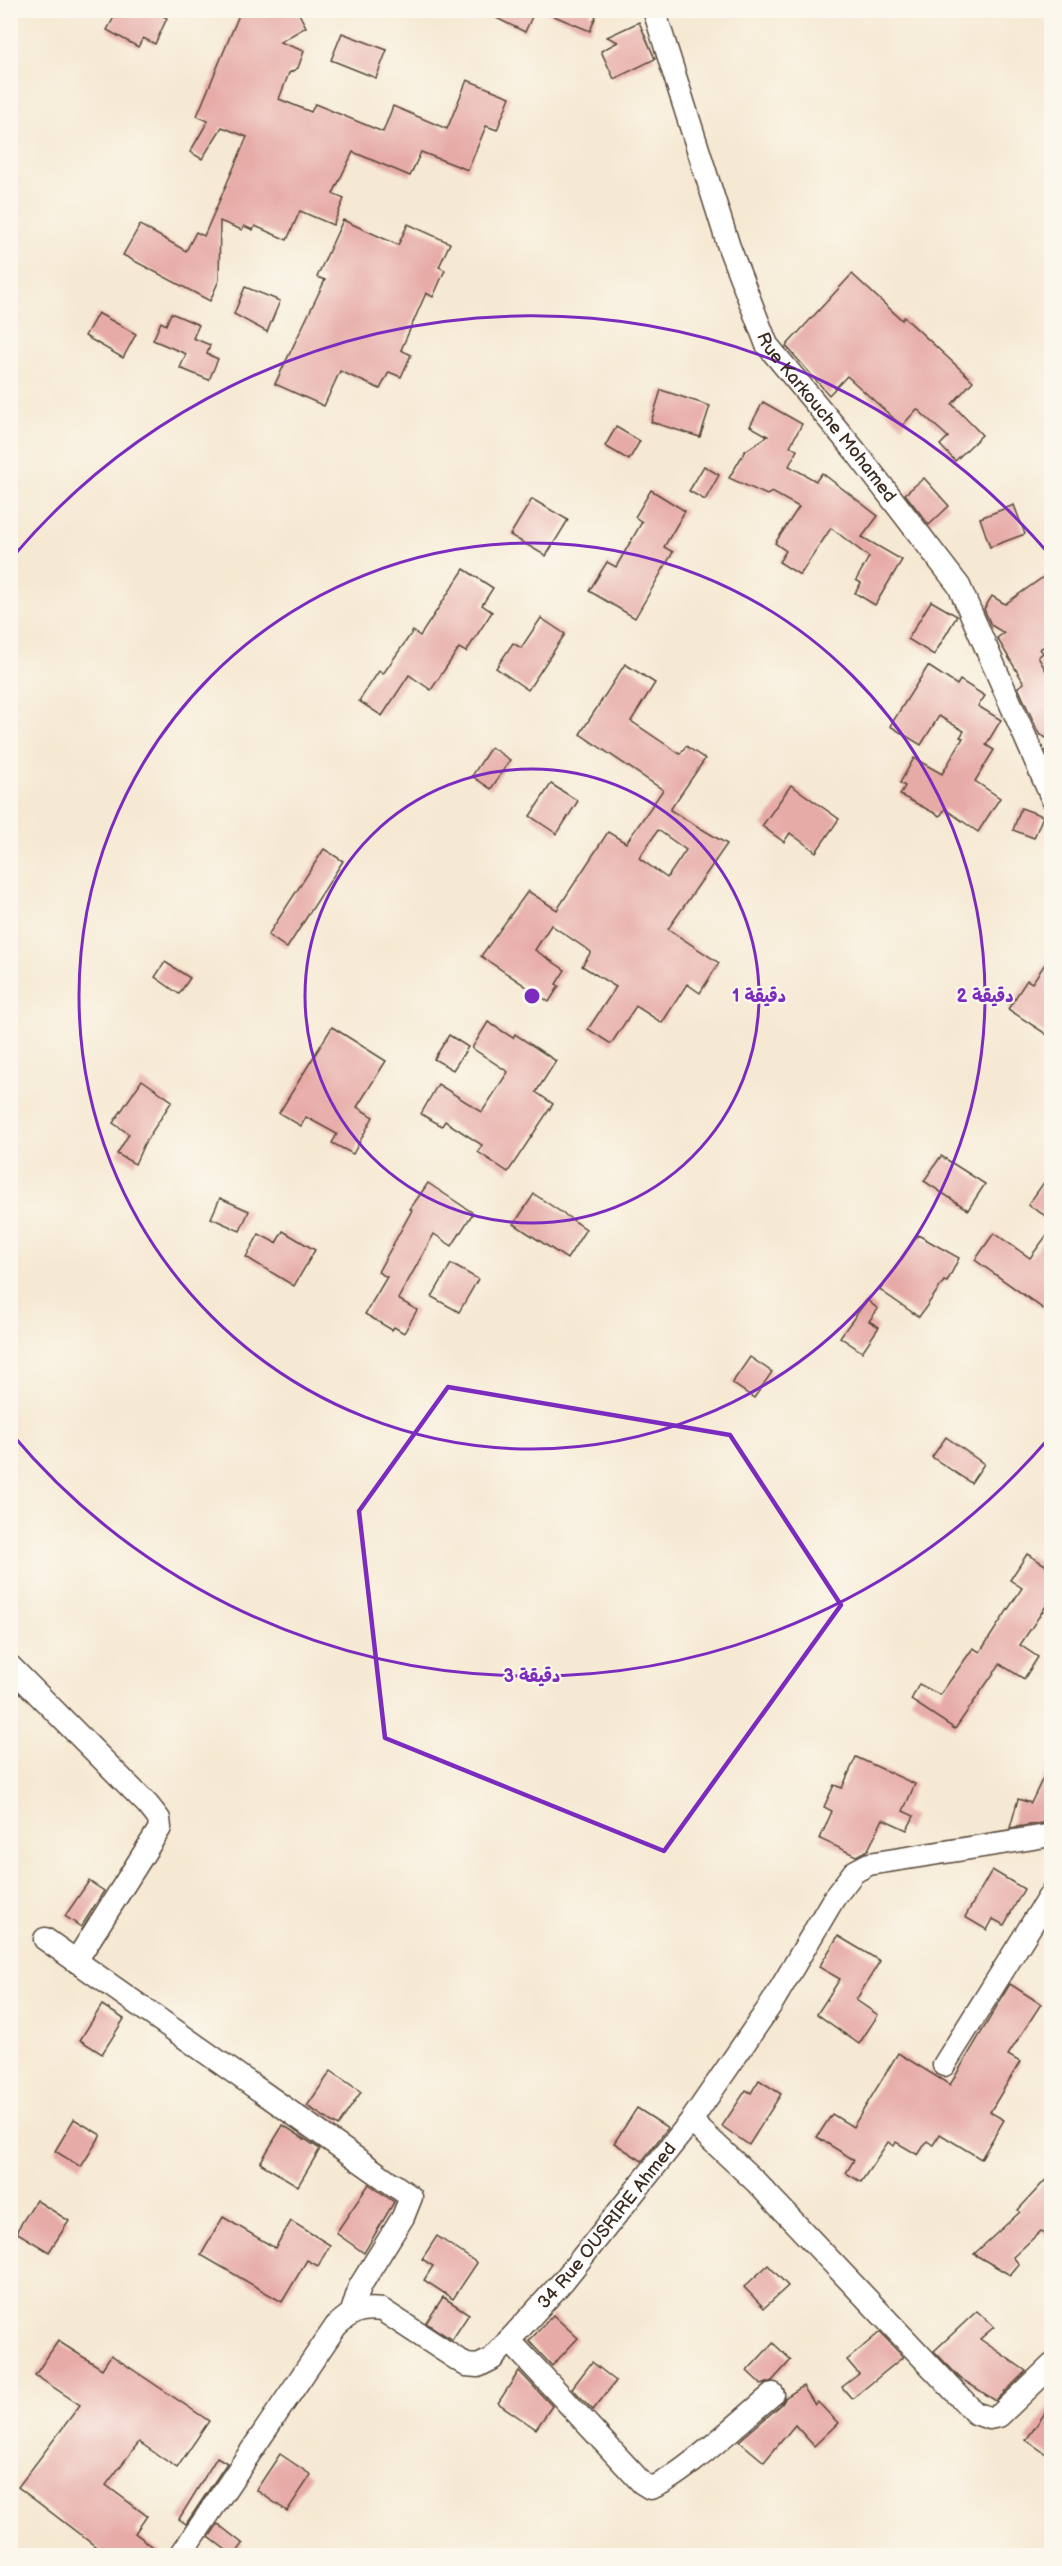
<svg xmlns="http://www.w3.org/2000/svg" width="1062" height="2566" viewBox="0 0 1062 2566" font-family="'Balsamiq Sans','Playpen Sans Arabic',sans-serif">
	<rect width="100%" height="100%" fill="#fbf7ec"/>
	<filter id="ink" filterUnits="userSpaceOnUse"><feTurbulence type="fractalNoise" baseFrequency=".0167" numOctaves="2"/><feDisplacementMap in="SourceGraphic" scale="12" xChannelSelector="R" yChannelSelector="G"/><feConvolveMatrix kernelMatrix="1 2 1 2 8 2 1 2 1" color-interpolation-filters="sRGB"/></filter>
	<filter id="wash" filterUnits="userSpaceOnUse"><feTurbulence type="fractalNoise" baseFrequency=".008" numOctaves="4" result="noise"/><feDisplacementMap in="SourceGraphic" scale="24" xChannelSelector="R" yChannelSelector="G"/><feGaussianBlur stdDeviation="1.35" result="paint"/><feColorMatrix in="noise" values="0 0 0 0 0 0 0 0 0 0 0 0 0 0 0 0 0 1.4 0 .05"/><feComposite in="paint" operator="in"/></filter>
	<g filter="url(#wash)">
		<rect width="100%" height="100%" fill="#f6e9d3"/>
		<g id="blocks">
			<g fill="#e7aba7" fill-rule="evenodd">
				<path d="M118 10H152L167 18 155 44 143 38 138 47 107 30Z"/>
				<path d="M241 10H297L306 27 280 42 304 51 298 68 289 73 279 99 311 112 315 104 383 132 393 106 447 129 467 80 510 97 497 130 486 126 468 170 421 152 410 176 353 152 333 194 344 199 333 225 300 211 287 240 255 226 253 230 244 226 242 230 220 221 219 280 210 301 123 255 140 225 186 251 196 232 204 236 247 137 222 127 202 159 190 152 208 121 197 116Z"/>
				<path d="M480 10H535L525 32Z"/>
				<path d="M591 10 590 14 596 16 590 31 542 11Z"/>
				<path d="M639 22 655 59 614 79 601 51 618 42 607 37Z"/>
				<path d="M342 33 387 50 376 78 331 60Z"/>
				<path d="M343 220 398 245 408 224 450 243 439 267 445 270 433 297 426 293 401 350 411 355 401 377 389 372 380 389 340 371 324 406 275 384 325 280 317 277Z"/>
				<path d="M852 274 902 320 904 317 973 381 952 404 982 435 955 461 940 445 948 437 917 409 902 426 847 376 829 395 786 346Z"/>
				<path d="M245 287 280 301 267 332 234 314Z"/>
				<path d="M98 313 136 334 123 358 85 336Z"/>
				<path d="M171 313 199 325 193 338 210 345 207 354 218 359 209 380 180 368 186 354 153 340 161 322 166 325Z"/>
				<path d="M661 390 710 406 700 437 651 422Z"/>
				<path d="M763 402 802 424 790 446 797 450 789 466 816 481 822 473 878 516 862 537 902 560 875 605 855 593 861 583 856 580 869 557 831 528 800 575 779 562 786 551 775 543 799 507 772 492 767 495 729 478 745 451 768 436 750 426Z"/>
				<path d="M616 427 640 441 629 460 605 446Z"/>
				<path d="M704 466 719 475 705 500 689 491Z"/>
				<path d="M924 478 949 506 929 525 905 494Z"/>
				<path d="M651 490 685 511 664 547 673 552 635 618 589 591 607 562 616 567 642 522 635 517Z"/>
				<path d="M532 499 568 520 546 556 510 535Z"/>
				<path d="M1014 505 1025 534 990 547 980 518Z"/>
				<path d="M464 569 493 588 482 605 492 612 466 652 459 648 431 690 409 675 382 716 359 701 379 671 383 674 413 631 420 636Z"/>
				<path d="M1052 571V641L1040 649 1043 653 1038 657 1052 681V741L1039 734 1018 687 1024 683 997 638 1004 633 991 625 984 609 992 596 1005 604Z"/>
				<path d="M931 601 957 616 934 655 908 639Z"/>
				<path d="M541 618 565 634 528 690 496 668 513 643 521 648Z"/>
				<path d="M625 664 655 683 631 721 680 754 686 746 705 759 670 810 727 844 668 929 719 963 700 993 687 984 662 1023 636 1006 611 1044 588 1029 616 987 582 966 591 952 551 925 535 950 565 970 556 984 559 986 549 1002 481 956 528 891 557 910 608 832 626 843 663 790 580 734ZM658 830 686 850 667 878 639 858Z"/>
				<path d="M928 666 957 685 960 680 985 696 978 706 1001 720 986 745 994 750 975 781 1000 798 978 832 945 809 940 816 900 795 905 786 900 783 914 758 942 774 963 738 960 737 964 731 939 716 921 745 890 726Z"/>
				<path d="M491 747 510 760 491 789 472 776Z"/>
				<path d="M551 784 578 801 557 834 530 816Z"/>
				<path d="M791 785 839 819 816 852 790 833 784 842 762 826Z"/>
				<path d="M1021 808 1043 816 1034 838 1013 830Z"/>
				<path d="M324 849 343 861 287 948 268 935Z"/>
				<path d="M1052 954V1038L1008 1009 1027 980 1032 983Z"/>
				<path d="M165 962 190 978 179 994 155 977Z"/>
				<path d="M488 1022 513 1038 515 1034 556 1061 536 1092 553 1104 508 1172 478 1152 482 1145 445 1121 442 1126 421 1114 438 1084 482 1112 508 1072 472 1048Z"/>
				<path d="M332 1027 386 1061 357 1107 373 1117 353 1154 332 1143 337 1134 306 1117 301 1126 279 1113Z"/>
				<path d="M449 1035 468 1047 453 1070 434 1059Z"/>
				<path d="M142 1080 172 1101 144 1144 135 1164 117 1154 129 1134 113 1123Z"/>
				<path d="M941 1156 985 1184 968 1210 924 1181Z"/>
				<path d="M1052 1171V1220L1028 1205Z"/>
				<path d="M428 1183 473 1213 452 1246 434 1234 398 1299 417 1310 404 1333 394 1327 392 1330 365 1314 387 1277 378 1272 412 1210 410 1209Z"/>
				<path d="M534 1194 586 1229 567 1259 514 1224Z"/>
				<path d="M220 1198 249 1211 240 1231 211 1218Z"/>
				<path d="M1052 1228V1315L975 1260 994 1233 1030 1258Z"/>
				<path d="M283 1231 315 1250 294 1286 246 1257 259 1234 276 1243Z"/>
				<path d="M918 1235 959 1258 947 1282 944 1281 919 1317 880 1290Z"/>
				<path d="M451 1264 478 1279 459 1312 432 1297Z"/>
				<path d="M867 1300 878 1309 869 1321 879 1327 862 1352 840 1337Z"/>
				<path d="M750 1357 772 1372 754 1398 732 1383Z"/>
				<path d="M946 1437 984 1464 971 1483 932 1457Z"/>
				<path d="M1027 1554 1052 1569V1597L1020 1645 1038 1657 1024 1679 1000 1664 955 1729 911 1700 919 1684 940 1695 973 1648 980 1652 1022 1588 1010 1580Z"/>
				<path d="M856 1757 915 1784 903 1811 914 1816 907 1830 883 1819 868 1850 856 1856 820 1839 832 1811 824 1807 834 1785 842 1788Z"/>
				<path d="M1052 1759V1811L1049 1822 1010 1828 1018 1799 1031 1803Z"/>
				<path d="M992 1870 1024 1889 1004 1925 993 1919 987 1930 965 1917Z"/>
				<path d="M89 1881 104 1891 81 1927 65 1916Z"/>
				<path d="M838 1936 880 1961 856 2000 878 2015 859 2044 817 2014 840 1979 819 1967Z"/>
				<path d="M1010 1984 1041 2004 1008 2055 1020 2062 990 2112 1004 2120 981 2159 940 2134 933 2145 927 2141 918 2155 896 2142 894 2146 888 2142 861 2182 846 2173 854 2160 817 2137 832 2114 853 2127 898 2053 950 2085Z"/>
				<path d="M102 2005 124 2019 102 2054 80 2040Z"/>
				<path d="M331 2071 361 2092 338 2126 307 2106Z"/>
				<path d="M759 2080 781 2094 749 2145 722 2126 746 2090 751 2093Z"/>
				<path d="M637 2108 668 2128 642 2161 614 2143Z"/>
				<path d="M74 2119 101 2135 81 2167 55 2151Z"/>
				<path d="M283 2125 320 2149 298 2186 260 2163Z"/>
				<path d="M1052 2173V2240L1041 2231 1013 2257 1019 2264 1010 2275 974 2254 1020 2212 1018 2210Z"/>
				<path d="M369 2184 394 2202 364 2253 336 2233Z"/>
				<path d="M36 2200 69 2221 49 2252 16 2232Z"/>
				<path d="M223 2217 275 2248 291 2221 330 2245 318 2266 307 2260 282 2302 201 2255Z"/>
				<path d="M437 2236 477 2263 453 2299 424 2280 433 2266 422 2259Z"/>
				<path d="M768 2265 788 2286 764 2308 744 2287Z"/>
				<path d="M443 2297 469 2314 452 2340 426 2323Z"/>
				<path d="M977 2311 994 2327 980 2339 1026 2371 996 2401 960 2378 934 2351Z"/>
				<path d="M553 2315 578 2338 552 2366 529 2341Z"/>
				<path d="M880 2332 903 2357 852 2399 842 2387 859 2374 847 2360Z"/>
				<path d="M58 2341 102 2369 111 2355 209 2421 177 2468 139 2442 106 2485 147 2516 135 2533 165 2556H108L18 2487 80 2405 35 2375Z"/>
				<path d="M773 2343 791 2360 772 2381 762 2385 747 2371Z"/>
				<path d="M592 2362 616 2381 593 2410 572 2388Z"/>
				<path d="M519 2371 552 2406 536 2429 498 2403Z"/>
				<path d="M803 2386 815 2405 818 2402 838 2423 814 2446 795 2425 764 2462 739 2441 782 2404 786 2397Z"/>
				<path d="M1052 2403V2458L1026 2440Z"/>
				<path d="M280 2454 311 2475 287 2511 256 2490Z"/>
				<path d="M217 2457 227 2463 186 2524 179 2519Z"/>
				<path d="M218 2524 243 2544 234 2556 209 2537Z"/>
			</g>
		</g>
	</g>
	<g filter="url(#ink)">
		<use href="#blocks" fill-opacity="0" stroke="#574739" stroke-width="1.5"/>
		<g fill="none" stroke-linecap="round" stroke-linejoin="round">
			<g stroke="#574739" stroke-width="25">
				<g id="minor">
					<path id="s1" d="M654 10 729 247 767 345 856 452 959 586 1052 798"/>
					<path d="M10 1666 148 1805 159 1819 160 1828 76 1961"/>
					<path d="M45 1939 411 2197 403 2217 360 2286 352 2312"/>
					<path d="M944 2065 1052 1892"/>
					<path d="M691 2121 756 2182 975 2413 989 2418 999 2416 1052 2365"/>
					<path d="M509 2340 642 2483 650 2488C676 2482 748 2414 773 2394"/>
					<path id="s2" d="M180 2556 336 2326C351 2312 360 2307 382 2310L466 2365 478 2366 492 2359 564 2280 691 2121 772 2003 834 1898 854 1872 869 1864 1052 1835"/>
				</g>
			</g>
			<use href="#minor" stroke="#fff" stroke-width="22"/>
		</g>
	</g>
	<path fill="none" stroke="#7b2cbf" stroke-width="4.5" stroke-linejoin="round" d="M448 1387 730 1435 841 1605 664 1851 385 1738 359 1511Z"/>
	<g fill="none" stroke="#7b2cbf" stroke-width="3">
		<circle cx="532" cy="996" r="227"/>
		<circle cx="532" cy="996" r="453"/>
		<path d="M1049 1438A680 680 0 0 1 11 1433M11 559A680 680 0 0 1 1049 554"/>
	</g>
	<g text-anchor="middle" stroke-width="4.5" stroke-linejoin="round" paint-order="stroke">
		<g font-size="18" fill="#3b2a1e" stroke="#fbf7ec">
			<text dy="6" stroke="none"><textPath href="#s1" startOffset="447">Rue Karkouche Mohamed</textPath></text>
			<text dy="6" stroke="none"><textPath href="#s2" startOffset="633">34 Rue OUSRIRE Ahmed</textPath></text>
		</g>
	</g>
	<circle cx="532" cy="996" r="9" fill="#7b2cbf" stroke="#fbf7ec" stroke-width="3"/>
	<g font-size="18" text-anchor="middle" font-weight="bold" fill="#7b2cbf" stroke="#fbf7ec" stroke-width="4.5" stroke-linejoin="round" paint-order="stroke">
		<text x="759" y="1002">1 دقيقة</text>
		<text x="985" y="1002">2 دقيقة</text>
		<text x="532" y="1682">3 دقيقة</text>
	</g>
	<rect width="1062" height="2566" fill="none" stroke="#fbf7ec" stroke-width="36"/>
</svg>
